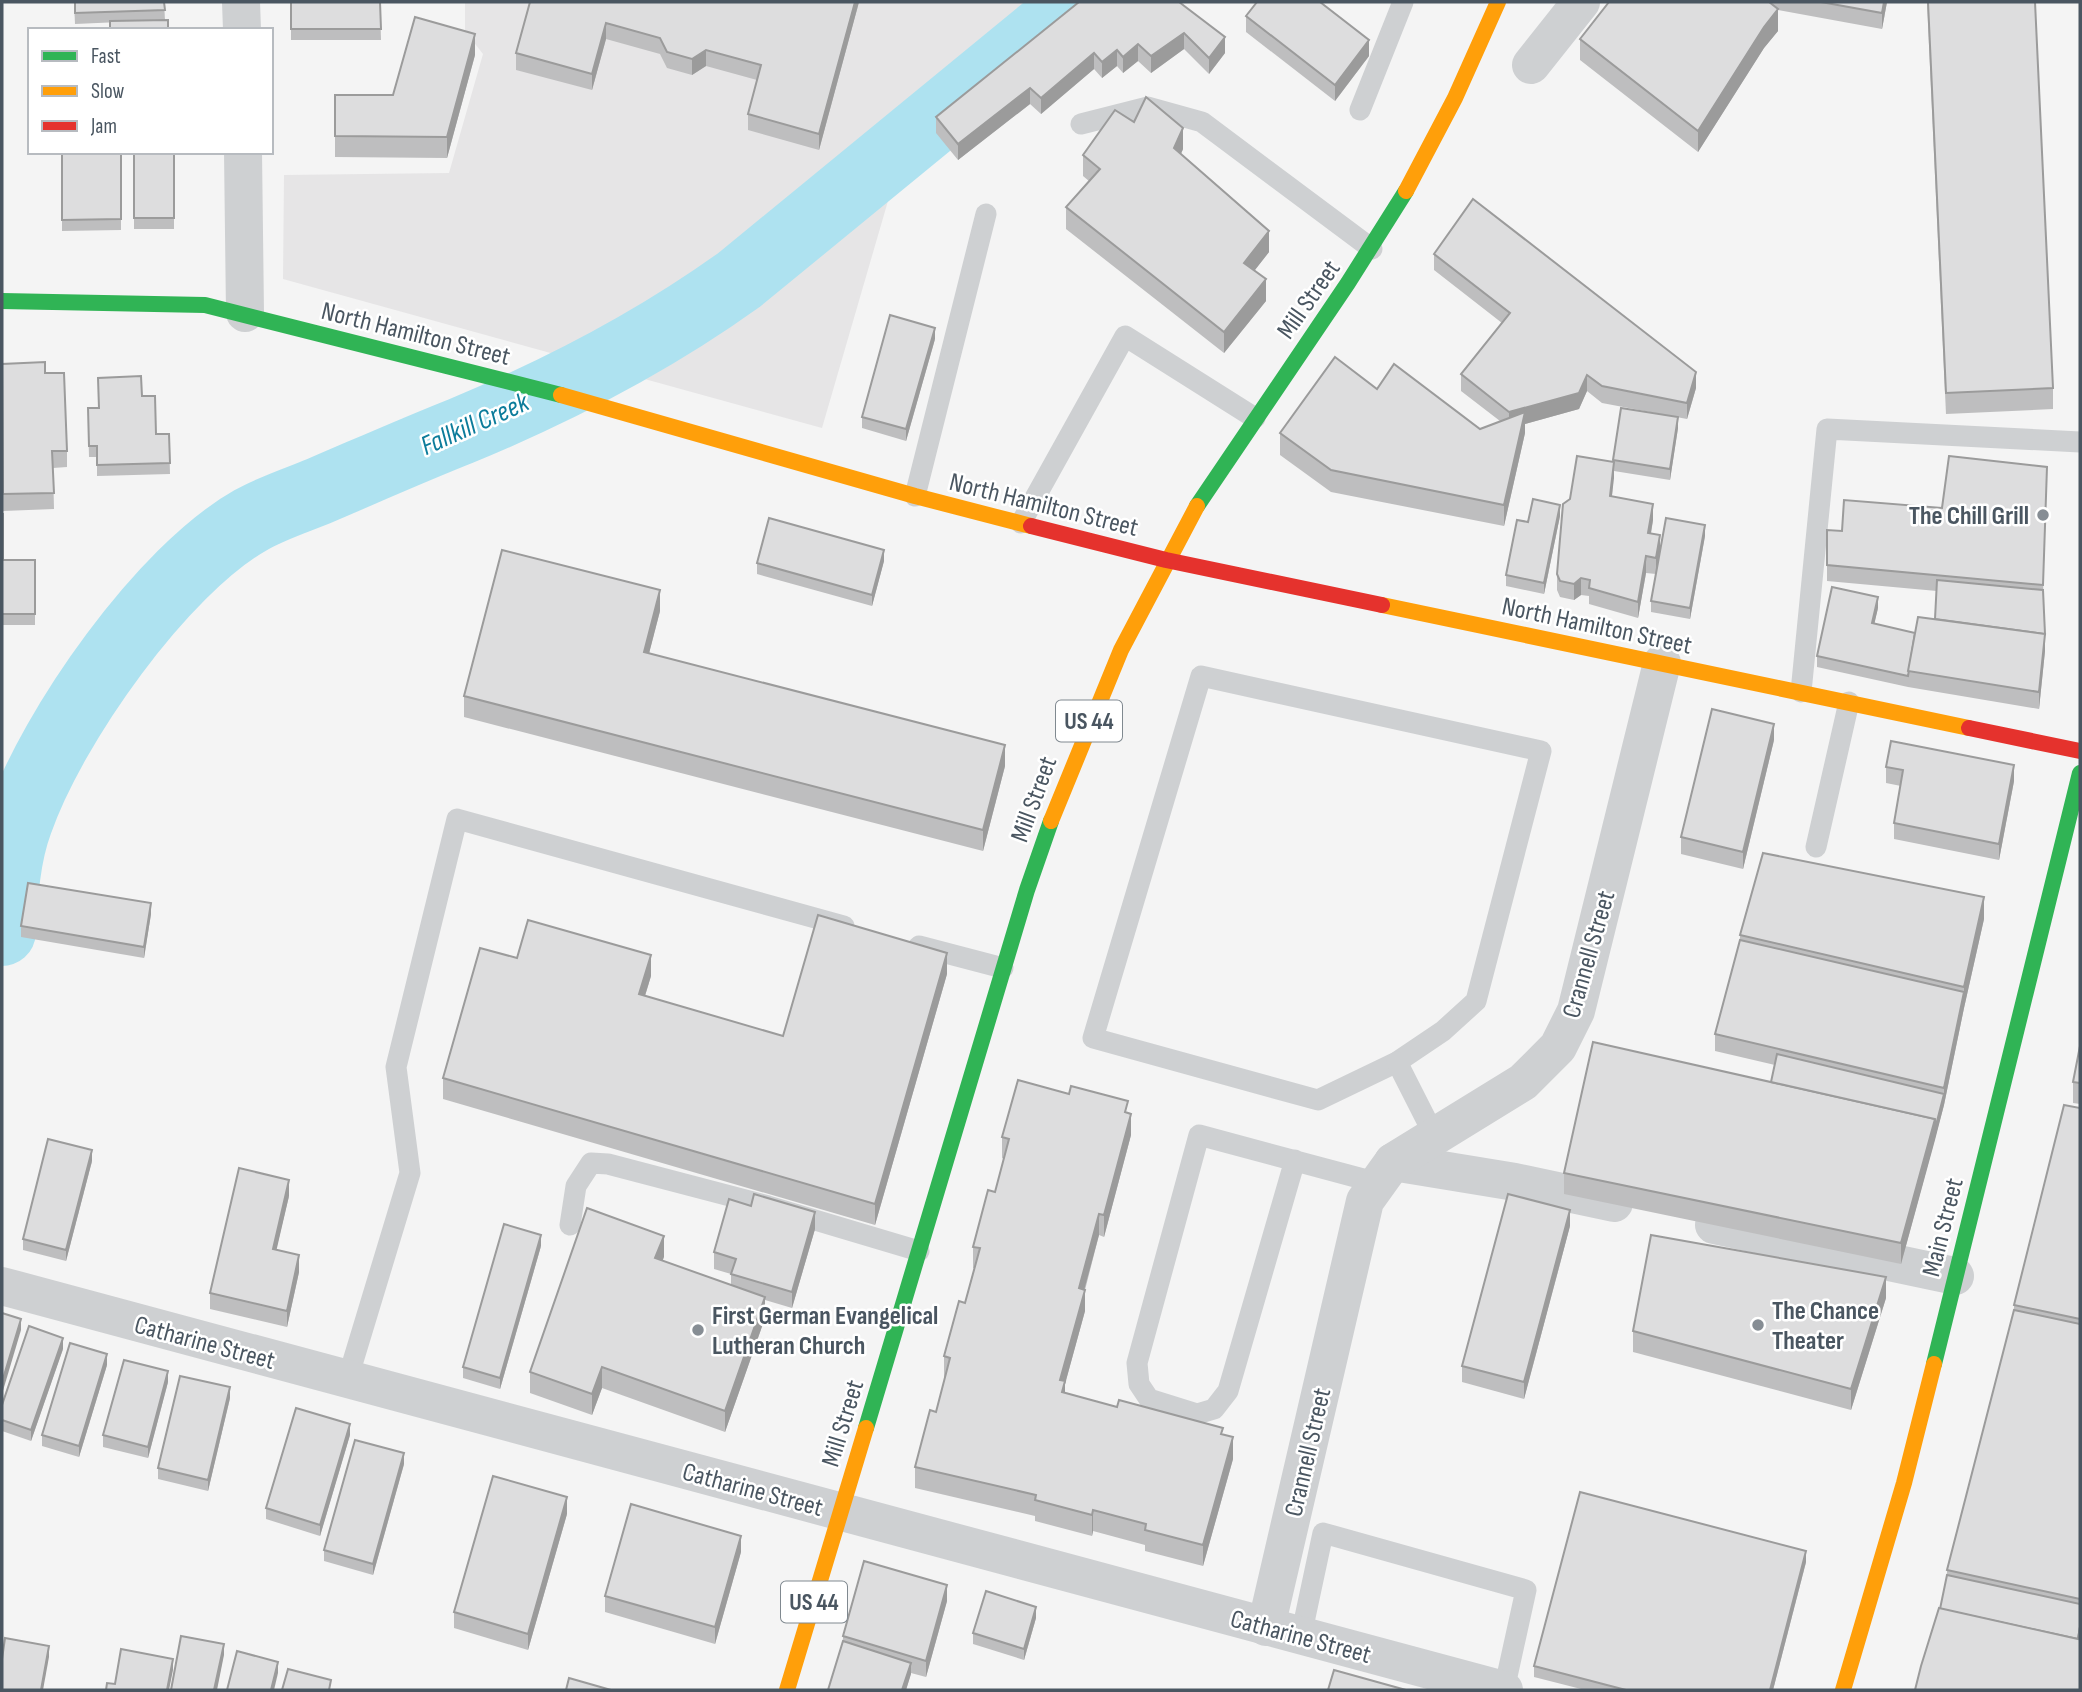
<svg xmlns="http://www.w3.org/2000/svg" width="2082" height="1692" viewBox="0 0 2082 1692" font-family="'Sofia Sans Condensed',sans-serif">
	<rect width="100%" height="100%" fill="#f4f4f4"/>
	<path fill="#e6e5e6" d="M465 2H1056L894 135 897 170 822 428 283 279 284 175 449 173 483 54 465 31Z"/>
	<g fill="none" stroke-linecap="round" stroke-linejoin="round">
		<path stroke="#aee2f0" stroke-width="68" d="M2 932C4 895 6 857 19 822 52 727 162 570 251 520 272 508 297 500 319 491 366 471 413 450 461 431 558 391 654 341 739 280L1078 2"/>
		<g stroke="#ced0d2" stroke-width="21">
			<path d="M1360 110 1403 2"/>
			<path d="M1081 124 1148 107 1202 122 1372 249"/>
			<path d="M915 496 986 214"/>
			<path d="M1021 523 1125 336 1255 418"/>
			<path d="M1201 676 1541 751 1476 1001 1443 1031 1397 1062 1318 1100 1093 1038Z"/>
			<path d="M1801 692 1827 429 2080 442"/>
			<path d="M1816 847 1849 702"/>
			<path d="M919 946 1003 968"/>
			<path d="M1397 1062 1434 1135"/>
			<path d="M1295 1160 1228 1391 1214 1409 1197 1414 1149 1399 1139 1384 1137 1363 1199 1135 1378 1183"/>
			<path d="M570 1225 576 1186 591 1163 608 1164 768 1206 919 1251"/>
			<path d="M347 1381 410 1173 396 1067 457 819 844 926"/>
			<path d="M1301 1636 1323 1533 1526 1590 1504 1690"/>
		</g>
		<g stroke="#ced0d2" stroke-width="38">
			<path d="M241 2 242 30"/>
			<path d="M1531 65 1581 2"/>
			<path d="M243 152 245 313"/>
			<path d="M1393 1162 1515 1182 1614 1203"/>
			<path d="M1714 1225 1955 1276"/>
			<path d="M2 1286 1504 1690"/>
			<path d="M1266 1627 1365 1201 1393 1162 1523 1082 1558 1047 1576 1011 1662 663"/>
		</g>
		<g stroke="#30b455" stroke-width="16">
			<path d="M2 301 205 305 561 395"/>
			<path d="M1197 506 1348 283 1406 191"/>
			<path d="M1934 1364 2080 773"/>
			<path d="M866 1428 1027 890 1051 821"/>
		</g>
		<g stroke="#ff9f0a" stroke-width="16">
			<path d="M1406 191 1455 98 1498 2"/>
			<path d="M561 395 915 496 1031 526"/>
			<path d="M1382 605 1969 728"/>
			<path d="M1051 821 1121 650 1197 506"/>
			<path d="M787 1690 866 1428"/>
			<path d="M1843 1690 1904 1483 1934 1364"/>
		</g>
		<g stroke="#e5322d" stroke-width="16">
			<path d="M1031 526 1166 560 1382 605"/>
			<path d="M1969 728 2080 751"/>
		</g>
	</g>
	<g fill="#bebebf">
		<path d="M74 2H164L165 20 75 24Z"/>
		<path d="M291 2H380L381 40H291Z"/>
		<path d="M530 2H859L819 150 748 130V114L757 80 706 66 692 75 667 68 660 54 606 39 592 90 516 70V53Z"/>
		<path d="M1179 2 1225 53 1209 74 1184 49 1151 73 1138 61 1123 73 1117 66 1102 78 1094 69 1041 114 1030 104 958 160 936 133V117Z"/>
		<path d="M1609 2H1887L1882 29 1778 10V31L1764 48 1698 152 1580 60V39Z"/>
		<path d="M1927 2H2035L2053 388V409L1946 414Z"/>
		<path d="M1246 16 1369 56 1335 101 1246 32Z"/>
		<path d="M475 55 447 158 335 157V95H393Z"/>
		<path d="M1134 122 1183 149 1181 154 1269 252 1254 271 1266 301 1224 353 1066 229V207L1089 181 1083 176V155Z"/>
		<rect x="134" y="152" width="40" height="77"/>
		<path d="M121 153V230L62 231V154Z"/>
		<path d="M1434 254 1696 388 1687 419 1602 403 1587 391 1579 409 1525 424V433L1504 526 1331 492 1280 455V433L1377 389 1480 429 1500 421 1461 391V374L1502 323 1434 270Z"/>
		<path d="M935 339 906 441 862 428V417Z"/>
		<path d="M2 364 45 373 67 451V467L53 468 54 509 3 511Z"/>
		<path d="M142 396 156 434H169L170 474 97 476V457H89L88 419 99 408Z"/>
		<path d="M1621 408 1678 428 1670 480 1614 471 1612 496 1653 520 1651 534 1660 550 1705 536 1690 619 1651 612V601L1656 574 1646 573 1638 618 1589 604V596L1581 595 1574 600 1560 597 1557 590V574L1570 499 1613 462Z"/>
		<path d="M2047 467 2043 595 2045 651 2039 709 1908 687 1817 667V656L1878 608 1874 624 1915 633 1935 619 1937 591 1827 581V530L1842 531 1942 508Z"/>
		<path d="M2 514 3 560H35V625H2Z"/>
		<path d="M1560 516 1544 594 1506 586V575L1528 522Z"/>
		<path d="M884 561 872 606 757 574V563Z"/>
		<path d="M660 611 649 653 1005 766 983 851 464 717V696Z"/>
		<path d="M1774 740 1743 869 1681 854V837Z"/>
		<path d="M1886 767 2014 781 1999 860 1894 839V823L1901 786 1886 783Z"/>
		<path d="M151 914 144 958 21 937V926Z"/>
		<path d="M1984 919 1964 1008 1944 1105 1901 1264 1564 1194V1173L1771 1082 1775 1065 1715 1051V1034L1740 940V935Z"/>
		<path d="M947 974 875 1225 443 1099V1078L651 976 645 996 783 1036Z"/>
		<path d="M2080 1046V1104L2073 1103V1082Z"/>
		<path d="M2080 1108V1690L1940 1609 1947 1575V1570L2014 1310V1305Z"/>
		<path d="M1128 1113 1131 1135 1104 1237 1099 1235 1085 1290V1311L1065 1384V1393L1223 1435 1233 1459 1203 1566 1145 1551V1545L1093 1531 1092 1536 1035 1521V1516L915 1488V1467L936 1412 945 1378 944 1377V1356L965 1303 974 1268H973V1247L995 1192 1004 1159 1002 1158V1137Z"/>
		<path d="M92 1161 66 1261 23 1250V1239Z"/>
		<path d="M289 1196 276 1250 299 1272 287 1327 210 1309V1293Z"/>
		<path d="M1570 1226 1524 1399 1462 1382V1366Z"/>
		<path d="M815 1229 792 1308 765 1300V1318L725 1432 602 1388 592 1415 530 1393V1372L664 1257 662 1261 731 1285V1274L714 1269V1252Z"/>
		<path d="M541 1246 500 1389 463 1378V1367Z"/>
		<path d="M1886 1298 1851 1410 1633 1352V1331Z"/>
		<path d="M63 1349 31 1441 2 1431V1405Z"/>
		<path d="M107 1365 79 1457 42 1446V1435Z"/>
		<path d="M168 1382 148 1458 103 1447V1435Z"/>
		<path d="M230 1398 208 1491 158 1479V1468Z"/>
		<path d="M350 1435 320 1536 266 1519V1508Z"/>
		<path d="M404 1464 373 1575 324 1561V1550Z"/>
		<path d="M567 1514 528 1650 454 1628V1612Z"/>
		<path d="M741 1552 715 1644 605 1612V1596Z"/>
		<path d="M1806 1562 1773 1690H1585L1534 1677V1666Z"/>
		<path d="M947 1601 926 1677 911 1673 906 1690H828L843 1641V1636Z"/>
		<path d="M1036 1618 1024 1660 973 1644V1633Z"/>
	</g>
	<g fill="#9b9b9b">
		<path d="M855 2H859L819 150V134Z"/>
		<path d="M1884 2H1887L1882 29V13Z"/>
		<path d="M1778 9V31L1764 48 1698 152V131L1764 27Z"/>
		<path d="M606 23V39L592 90V74Z"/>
		<path d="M1184 33V49L1151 73V56Z"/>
		<path d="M475 34V55L447 158V137Z"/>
		<path d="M1225 37V53L1209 74V58Z"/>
		<path d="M1369 40V56L1335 101V85Z"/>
		<path d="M1138 44V61L1123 73V57Z"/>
		<path d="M706 50V66L692 75V59Z"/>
		<path d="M1117 50V66L1102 78V62Z"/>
		<path d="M1094 53V69L1041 114V98Z"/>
		<path d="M1030 88V104L958 160V144Z"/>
		<path d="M1183 128V149L1174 169V148Z"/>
		<path d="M1269 231V252L1244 284V263Z"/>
		<path d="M1266 279V301L1224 353V332Z"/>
		<path d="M935 328V339L906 441V429Z"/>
		<path d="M1696 372V388L1687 419V403Z"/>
		<path d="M1587 375V391L1579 409 1525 424V433L1504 526V505L1509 429V412Z"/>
		<path d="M1678 417V428L1670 480V469Z"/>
		<path d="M1614 462V478L1610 512V496Z"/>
		<path d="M1653 504V520L1648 549V533Z"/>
		<path d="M1560 505V516L1544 594V583Z"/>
		<path d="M1705 525V536L1690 619V608Z"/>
		<path d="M1660 535V551L1656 575V558Z"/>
		<path d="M884 550V561L872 606V595Z"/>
		<path d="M1646 556V573L1638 618V602Z"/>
		<path d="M1581 578V595L1574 600V584Z"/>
		<path d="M660 590V611L644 673V652Z"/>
		<path d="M1878 597V608L1872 634V623Z"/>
		<path d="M2045 634V651L2039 709V692Z"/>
		<path d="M1774 724V740L1743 869V852Z"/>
		<path d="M1005 745V766L983 851V830Z"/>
		<path d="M2014 765V781L1999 860V844Z"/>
		<path d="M1984 897V919L1964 1008 1944 1105 1935 1140V1129L1944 1094V1088L1964 992V987Z"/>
		<path d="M151 903V914L144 958V947Z"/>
		<path d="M947 953V974L875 1225V1204Z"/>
		<path d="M651 955V976L639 1015V994Z"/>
		<path d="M1131 1114V1135L1104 1237V1215Z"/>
		<path d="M1935 1119V1140L1901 1264V1243Z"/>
		<path d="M92 1150V1161L66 1261V1250Z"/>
		<path d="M289 1180V1196L273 1265V1249Z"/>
		<path d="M1570 1210V1226L1524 1399V1382Z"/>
		<path d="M815 1212V1229L792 1308V1292Z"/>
		<path d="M1099 1214V1235L1079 1309V1288Z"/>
		<path d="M541 1235V1246L500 1389V1378Z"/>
		<path d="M664 1236V1257L655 1279V1258Z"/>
		<path d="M299 1255V1272L287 1327V1311Z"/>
		<path d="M1886 1277V1298L1851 1410V1389Z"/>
		<path d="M1085 1290V1311L1065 1384V1402L1062 1413 1060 1380Z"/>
		<path d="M765 1297V1318L725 1432V1411Z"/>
		<path d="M21 1319V1330L2 1394V1382Z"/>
		<path d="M63 1338V1349L31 1441V1430Z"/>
		<path d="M107 1354V1365L79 1457V1446Z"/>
		<path d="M602 1367V1388L592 1415V1394Z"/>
		<path d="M168 1371V1382L148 1458V1447Z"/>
		<path d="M230 1387V1398L208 1491V1480Z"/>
		<path d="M350 1424V1435L320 1536V1525Z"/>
		<path d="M1233 1437V1459L1203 1566V1545Z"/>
		<path d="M404 1453V1464L373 1575V1564Z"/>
		<path d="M567 1497V1514L528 1650V1634Z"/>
		<path d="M1093 1510V1531L1092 1536V1515Z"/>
		<path d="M741 1536V1552L715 1644V1627Z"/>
		<path d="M1806 1551V1562L1773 1690H1770Z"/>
		<path d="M947 1585V1601L926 1677V1661Z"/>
		<path d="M1036 1607V1618L1024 1660V1649Z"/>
		<path d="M224 1644V1655L217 1690H214Z"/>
		<path d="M49 1646V1657L43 1690H41Z"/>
		<path d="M173 1659V1670L169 1690H167Z"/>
		<path d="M278 1662V1673L274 1690H271Z"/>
		<path d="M911 1663V1674L906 1690H902Z"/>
	</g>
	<g fill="#ddddde" stroke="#9b9b9b" stroke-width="2">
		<path d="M75 2H164L165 10 75 13Z"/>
		<path d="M291 2H380L381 29H291Z"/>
		<path d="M530 2H855L819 134 748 114 761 65 706 50 692 59 667 52 660 38 606 23 592 74 516 53Z"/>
		<path d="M1079 2H1179L1225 37 1209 58 1184 33 1151 56 1138 44 1123 57 1117 50 1102 62 1094 53 1041 98 1030 88 958 144 936 117Z"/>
		<path d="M1257 2H1320L1369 40 1335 85 1246 16Z"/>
		<path d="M1609 2H1769L1778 9 1764 27 1698 131 1580 39Z"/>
		<path d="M1821 2H1884L1882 13Z"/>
		<path d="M1928 2H2035L2053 388 1946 393Z"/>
		<path d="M415 17 475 34 447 137 335 136V95H393Z"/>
		<path d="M168 20V30H110V21Z"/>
		<path d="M1146 97 1183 128 1174 148 1269 231 1244 263 1266 279 1224 332 1066 207 1100 169 1083 155 1115 110 1134 122Z"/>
		<rect x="134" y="152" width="40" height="66"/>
		<path d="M121 153V219L62 220V154Z"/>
		<path d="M1473 199 1696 372 1687 403 1602 386 1587 375 1579 393 1509 412 1461 374 1510 313 1434 254Z"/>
		<path d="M890 315 935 328 906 429 862 417Z"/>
		<path d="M1335 357 1377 389 1394 364 1480 429 1525 412 1504 505 1331 470 1280 433Z"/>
		<path d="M45 362V373H64L67 451H52L54 493 3 494 2 364Z"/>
		<path d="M141 376 142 396H155L156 434H169L170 463 97 465V446H89L88 408H99L98 378Z"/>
		<path d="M1621 408 1678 417 1670 469 1613 460Z"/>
		<path d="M1577 456 1614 462 1610 496 1653 504 1648 533 1660 535 1656 558 1646 556 1638 602 1589 588 1590 580 1581 578 1574 584 1560 581 1557 574 1563 504 1570 499Z"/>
		<path d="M1949 456 2047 467 2043 585 1827 565V530L1842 531 1844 500 1942 508Z"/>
		<path d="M1533 499 1560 505 1544 583 1506 575 1517 520 1528 522Z"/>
		<path d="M2 514H3V560H35V614H2Z"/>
		<path d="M769 518 884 550 872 595 757 563Z"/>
		<path d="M1666 518 1705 525 1690 608 1651 601Z"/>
		<path d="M502 550 660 590 644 652 1005 745 983 830 464 696Z"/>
		<path d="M1937 580 2043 590 2045 634 1935 619Z"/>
		<path d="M1832 587 1878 597 1872 623 1915 633 1908 676 1817 656Z"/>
		<path d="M1918 617 2045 634 2039 692 1908 671Z"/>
		<path d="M1712 709 1774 724 1743 852 1681 837Z"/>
		<path d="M1891 741 2014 765 1999 844 1894 823 1903 770 1886 767Z"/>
		<path d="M1763 853 1984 897 1964 987 1740 935Z"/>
		<path d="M28 883 151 903 144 947 21 926Z"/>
		<path d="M818 915 947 953 875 1204 443 1078 480 948 517 958 528 920 651 955 639 994 783 1036Z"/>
		<path d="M1740 940 1964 992 1944 1088 1715 1034Z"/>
		<path d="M1593 1042 1935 1119 1901 1243 1564 1173Z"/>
		<path d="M2080 1046V1083L2073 1082Z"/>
		<path d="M1777 1054 1944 1094 1935 1129V1119L1771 1082Z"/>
		<path d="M1018 1080 1069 1094 1071 1086 1128 1101 1125 1112 1131 1114 1104 1215 1099 1214 1079 1288 1085 1290 1060 1380 1065 1381 1062 1392 1117 1407 1119 1400 1223 1428 1221 1434 1233 1437 1203 1545 1145 1530 1146 1524 1093 1510 1092 1515 1035 1500 1036 1495 915 1467 930 1410 936 1412 950 1358 944 1356 959 1301 965 1303 980 1248 973 1247 988 1190 995 1192 1009 1139 1002 1137Z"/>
		<path d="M2064 1105 2080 1108V1319L2014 1305Z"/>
		<path d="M48 1139 92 1150 66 1250 23 1239Z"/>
		<path d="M239 1168 289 1180 273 1249 299 1255 287 1311 210 1293Z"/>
		<path d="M754 1194 815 1212 792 1292 731 1274 736 1259 714 1252 729 1199 751 1206Z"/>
		<path d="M1508 1194 1570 1210 1524 1382 1462 1366Z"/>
		<path d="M587 1208 664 1236 655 1258 765 1297 725 1411 602 1367 592 1394 530 1372Z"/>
		<path d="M504 1224 541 1235 500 1378 463 1367Z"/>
		<path d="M1651 1235 1886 1277 1851 1389 1633 1331Z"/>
		<path d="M2014 1310 2080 1324V1599L1947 1570Z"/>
		<path d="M2 1313 21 1319 2 1382Z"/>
		<path d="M29 1326 63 1338 31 1430 2 1420V1405Z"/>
		<path d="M70 1343 107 1354 79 1446 42 1435Z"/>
		<path d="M124 1360 168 1371 148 1447 103 1435Z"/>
		<path d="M180 1376 230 1387 208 1480 158 1468Z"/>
		<path d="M296 1408 350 1424 320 1525 266 1508Z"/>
		<path d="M355 1440 404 1453 373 1564 324 1550Z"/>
		<path d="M493 1476 567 1497 528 1634 454 1612Z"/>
		<path d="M1580 1492 1806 1551 1770 1690H1626L1534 1666Z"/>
		<path d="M631 1504 741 1536 715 1627 605 1596Z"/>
		<path d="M864 1561 947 1585 926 1661 843 1636Z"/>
		<path d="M1947 1575 2080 1604V1627L2078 1639 1940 1609Z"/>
		<path d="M986 1591 1036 1607 1024 1649 973 1633Z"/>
		<path d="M1939 1608 2078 1639 2080 1627V1690H1915L1921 1666Z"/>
		<path d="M181 1636 224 1644 214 1690H171Z"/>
		<path d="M5 1638 49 1646 41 1690H2V1659Z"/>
		<path d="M843 1641 911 1663 902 1690H828Z"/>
		<path d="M121 1649 173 1659 167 1690H106L107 1683 115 1684Z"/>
		<path d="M237 1651 278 1662 271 1690H227Z"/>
		<path d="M288 1669 331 1680 329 1690H282Z"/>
		<path d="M1334 1670 1406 1690H1328Z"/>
		<path d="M569 1678 611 1690H566Z"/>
	</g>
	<g fill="#868d94" stroke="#fff" stroke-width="2.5">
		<circle cx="2043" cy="515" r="7"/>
		<circle cx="1758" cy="1325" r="7"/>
		<circle cx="698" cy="1330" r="7"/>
	</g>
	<g text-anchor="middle" stroke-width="5" stroke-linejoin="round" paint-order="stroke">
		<g fill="#fff" stroke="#808990" stroke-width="2">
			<rect x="1056" y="700.5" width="66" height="41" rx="5"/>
			<rect x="781" y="1581.5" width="66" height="41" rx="5"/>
		</g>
		<g font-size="24" font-weight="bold" fill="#4a5661">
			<text x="1089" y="729">US 44</text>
			<text x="814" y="1610">US 44</text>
		</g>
		<g font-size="26" fill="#4a5661" stroke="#fff">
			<text transform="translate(1308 299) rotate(-55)" y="9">Mill Street</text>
			<text transform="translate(416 333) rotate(14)" y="9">North Hamilton Street</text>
			<text transform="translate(1044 504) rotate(14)" y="9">North Hamilton Street</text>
			<text transform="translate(1597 625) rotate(12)" y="9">North Hamilton Street</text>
			<text transform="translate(1033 799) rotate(-70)" y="9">Mill Street</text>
			<text transform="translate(1588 954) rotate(-74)" y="9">Crannell Street</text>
			<text transform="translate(1942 1227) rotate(-76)" y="9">Main Street</text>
			<text transform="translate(205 1342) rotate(15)" y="9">Catharine Street</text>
			<text transform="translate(842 1423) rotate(-73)" y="9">Mill Street</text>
			<text transform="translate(1307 1452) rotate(-77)" y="9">Crannell Street</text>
			<text transform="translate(753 1489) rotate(15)" y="9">Catharine Street</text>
			<text transform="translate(1301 1636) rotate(15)" y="9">Catharine Street</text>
		</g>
		<g font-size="26" font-weight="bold" fill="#4a5661" stroke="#fff" text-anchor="start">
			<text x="2029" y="524" text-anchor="end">The Chill Grill</text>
			<text x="1772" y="1319">The Chance<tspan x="1772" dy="30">Theater</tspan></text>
			<text x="712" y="1324">First German Evangelical<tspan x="712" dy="30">Lutheran Church</tspan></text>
		</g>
		<g font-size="28" font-style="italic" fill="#0c7c9b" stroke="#fff">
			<text transform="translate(474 423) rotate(-24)" y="10">Fallkill Creek</text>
		</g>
	</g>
	<rect width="2082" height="1692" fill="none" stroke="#4a5661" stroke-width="7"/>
	<rect x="28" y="28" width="245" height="126" fill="#ffffff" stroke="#b7bbc0" stroke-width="2"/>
	<rect x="42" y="51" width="35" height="10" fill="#30b455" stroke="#b7bbc0" stroke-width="2"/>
	<text x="91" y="63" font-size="21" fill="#4a5661">Fast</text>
	<rect x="42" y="86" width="35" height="10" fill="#ff9f0a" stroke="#b7bbc0" stroke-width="2"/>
	<text x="91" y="98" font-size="21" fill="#4a5661">Slow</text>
	<rect x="42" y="121" width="35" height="10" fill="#e5322d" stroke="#b7bbc0" stroke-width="2"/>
	<text x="91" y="133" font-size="21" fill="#4a5661">Jam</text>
</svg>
